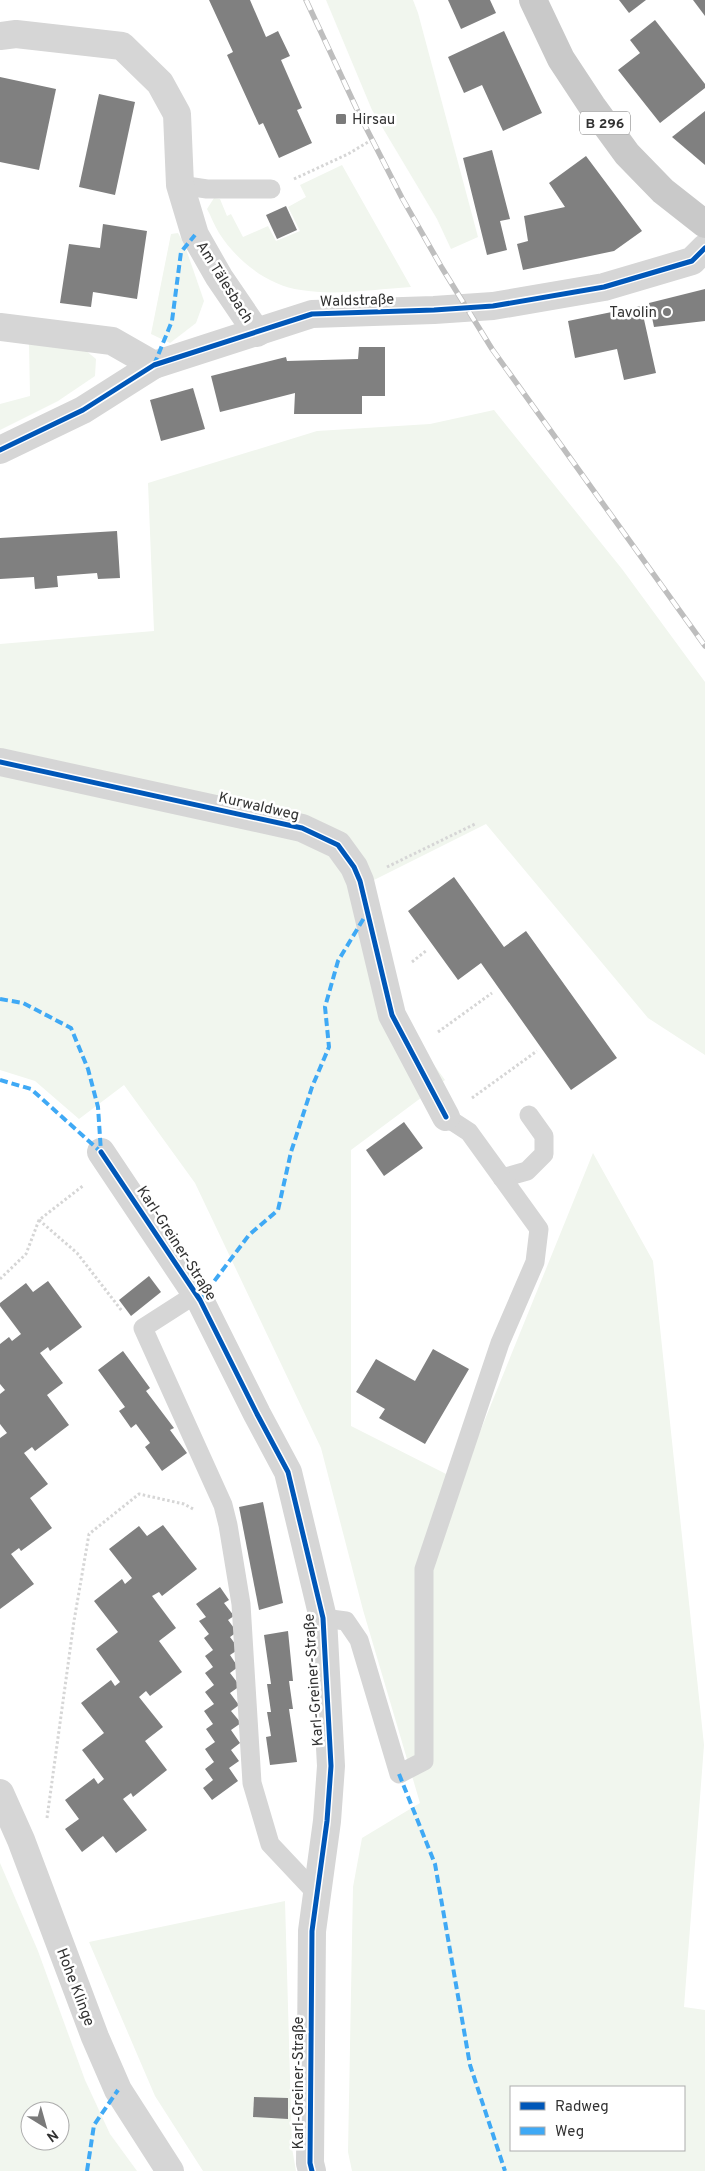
<svg xmlns="http://www.w3.org/2000/svg" width="705" height="2171" viewBox="0 0 705 2171" font-family="Overpass,sans-serif">
	<rect width="100%" height="100%" fill="#fff"/>
	<g fill="#f1f6ee" fill-rule="evenodd">
		<path d="M326 0H413L418 13 478 237 451 249 437 219 372 110Z"/>
		<path d="M342 165 411 287C377 289 335 296 301 290 267 285 237 261 219 233 214 225 211 216 207 209L214 198 220 199 227 216 231 214 243 237 268 226 276 241 300 231 288 207 306 197 300 185Z"/>
		<path d="M178 233 185 246 204 301 196 323 170 343 151 334 171 234Z"/>
		<path d="M29 343 85 350 96 359 95 376 58 401 0 430V404L30 396Z"/>
		<path d="M494 410 622 569 705 682V1055L648 1018 486 824 368 883 401 1020 445 1080 351 1150V1426L460 1481 593 1153 653 1261 704 1745 684 2007 705 2010V2171H352L348 2152 353 1887 362 1838 420 1803 363 1610 321 1448 195 1183 124 1085 79 1119 35 1081 0 1070V644L154 631 148 483 317 431 430 424ZM511 2087H684V2150H511Z"/>
		<path d="M0 1863 38 1951 85 2080 110 2134 137 2171H0ZM30 2111H60V2141H30Z"/>
		<path d="M285 1901 292 2148 296 2171H203L155 2096 89 1942Z"/>
	</g>
	<g fill="#808080">
		<path d="M209 0H250L266 37 278 31 290 56 281 60 302 108 297 110 312 143 279 158 263 123 259 125 227 55 233 52Z"/>
		<path d="M448 0H490L496 13 461 29Z"/>
		<path d="M619 0H646L629 13Z"/>
		<path d="M693 0H705V16Z"/>
		<path d="M655 20 705 84V88L660 123 618 70 640 53 630 40Z"/>
		<path d="M504 31 542 113 503 131 482 85 464 93 448 57Z"/>
		<path d="M0 77 56 89 39 170 0 162Z"/>
		<path d="M99 94 135 102 115 195 79 187Z"/>
		<path d="M705 111V165L672 137Z"/>
		<path d="M492 150 510 219 500 221 507 250 487 255 463 158Z"/>
		<path d="M586 156 642 231 614 251 523 270 517 244 528 241 524 216 565 207 549 183Z"/>
		<path d="M286 206 297 230 277 239 266 215Z"/>
		<path d="M103 224 147 231 137 299 93 292 91 307 60 303 69 244 100 248Z"/>
		<path d="M705 289V321L654 327 649 303Z"/>
		<path d="M641 306 656 373 624 380 617 349 575 358 568 321Z"/>
		<path d="M359 347H385V396H362V414H294L295 393 220 412 211 376 286 357 287 361 358 359Z"/>
		<path d="M193 388 205 429 161 441 150 400Z"/>
		<path d="M117 531 120 578 98 579 97 573 57 576 58 587 35 589 34 577 0 579V538Z"/>
		<path d="M454 877 504 947 526 931 617 1058 571 1090 481 963 458 980 408 911Z"/>
		<path d="M404 1122 423 1148 384 1176 366 1150Z"/>
		<path d="M149 1276 161 1292 131 1316 119 1300Z"/>
		<path d="M48 1281 82 1327 50 1351 48 1347 40 1353 63 1383 47 1395 69 1425 35 1451 32 1447 24 1453 48 1484 30 1498 52 1528 21 1551 19 1548 11 1554 34 1584 0 1609V1438L7 1433 0 1424V1394L5 1390 0 1384V1344L9 1337 12 1341 21 1334 0 1306V1303L26 1283 33 1292Z"/>
		<path d="M433 1349 469 1369 425 1444 379 1418 385 1409 356 1392 376 1359 415 1381Z"/>
		<path d="M123 1351 150 1388 146 1391 174 1428 170 1430 187 1453 162 1471 145 1447 150 1443 136 1424 131 1428 119 1411 125 1407 98 1370Z"/>
		<path d="M263 1502 283 1603 259 1610 239 1507Z"/>
		<path d="M163 1525 197 1569 162 1596 159 1592 152 1596 176 1628 159 1641 182 1672 150 1696 146 1691 139 1697 163 1727 145 1741 167 1770 133 1797 131 1793 123 1799 147 1830 116 1853 103 1836 82 1852 65 1829 79 1819 65 1800 94 1778 98 1784 104 1779 82 1750 104 1733 81 1703 111 1680 115 1686 120 1682 96 1649 118 1632 94 1601 122 1579 125 1584 132 1578 109 1549 139 1526 147 1536Z"/>
		<path d="M220 1587 229 1600 224 1603 234 1616 228 1620 237 1632 230 1637 239 1649 230 1655 238 1667 230 1673 240 1686 230 1693 239 1705 231 1711 241 1723 231 1730 240 1743 231 1750 239 1761 229 1768 238 1781 212 1800 203 1788 213 1780 205 1769 214 1762 205 1749 215 1742 206 1729 213 1724 204 1711 214 1704 205 1692 214 1685 205 1673 213 1667 205 1656 213 1650 204 1638 209 1634 199 1621 206 1617 196 1604Z"/>
		<path d="M288 1631 293 1681H289L293 1709H289L297 1762 270 1765 266 1737 271 1736 267 1712H271L267 1684H271L264 1635Z"/>
		<path d="M254 2097 288 2098V2119L253 2117Z"/>
	</g>
	<g fill="none" stroke-linecap="round" stroke-linejoin="round">
		<g stroke="#d6d6d6" stroke-width="3" stroke-dasharray="2.5 2.5" stroke-linecap="butt">
			<path d="M294 179 348 154 368 142"/>
			<path d="M387 867 475 824"/>
			<path d="M412 962 427 950"/>
			<path d="M438 1032 492 993"/>
			<path d="M472 1098 537 1051"/>
			<path d="M39 1220 77 1253 122 1311"/>
			<path d="M0 1279 26 1254 39 1220 84 1185"/>
			<path d="M47 1818 74 1621 89 1534 139 1494 184 1504 195 1510"/>
		</g>
		<g stroke="#d6d6d6" stroke-width="19">
			<path d="M180 185 207 189H271"/>
			<path d="M502 1178 527 1171 544 1154V1136L529 1115"/>
			<path d="M196 1294 143 1328 223 1505 228 1525 241 1604 252 1783 270 1844 317 1894"/>
			<path d="M323 1618 346 1621 359 1640 399 1774 424 1761V1569L500 1343 535 1262 539 1229 469 1132 446 1117"/>
		</g>
		<g stroke="#d6d6d6" stroke-width="28">
			<path d="M0 36 16 34 122 46 160 83 177 114 180 185 195 235 219 277 257 333"/>
			<path d="M0 327 112 341 154 365"/>
			<path d="M0 450 83 410 154 365 312 314 434 310 493 306 604 287 692 261 705 248"/>
			<path d="M0 762 302 828 338 845 354 867 360 881 392 1015 446 1117"/>
			<path d="M101 1152 200 1300 257 1414 288 1472 323 1618 331 1766 327 1821 312 1931 310 2163 312 2171"/>
			<path d="M0 1793 21 1840 95 2037 118 2090 170 2171"/>
		</g>
		<path stroke="#c9c9c9" stroke-width="28" d="M533 0 561 59 592 106 627 154 663 191 705 224"/>
		<g stroke="#bebebe" stroke-width="5.5">
			<path id="rail" d="M306 0 360 116 402 198 442 268 492 349 705 646"/>
		</g>
		<use href="#rail" stroke="#fff" stroke-width="4" stroke-dasharray="11" stroke-linecap="butt"/>
		<g stroke="#3fa9f5" stroke-width="4" stroke-dasharray="8 4" stroke-linecap="butt">
			<path d="M154 365 172 321 181 252 195 235"/>
			<path d="M0 999 23 1003 71 1028 88 1069 98 1107 101 1152"/>
			<path d="M0 1080 31 1089 101 1152"/>
			<path d="M200 1300 249 1235 278 1210 291 1152 312 1087 329 1047 325 1007 338 961 367 913"/>
			<path d="M399 1774 435 1864 470 2065 505 2171"/>
			<path d="M87 2171 94 2125 118 2090"/>
		</g>
		<g stroke="#fff" stroke-width="8">
			<g id="cycleway">
				<path d="M0 450 83 410 154 365 312 314 434 310 493 306 604 287 692 261 705 248"/>
				<path d="M0 762 302 828 338 845 354 867 360 881 392 1015 446 1117"/>
				<path d="M101 1152 200 1300 257 1414 288 1472 323 1618 331 1766 327 1821 312 1931 310 2163 312 2171"/>
			</g>
		</g>
		<use href="#cycleway" stroke="#0057b8" stroke-width="5"/>
	</g>
	<g fill="#7a7a7a" stroke="#fff" stroke-width="2">
		<rect x="335" y="113" width="12" height="12" rx="2.5"/>
		<circle cx="667" cy="312" r="5"/>
	</g>
	<g text-anchor="middle" stroke-width="5" stroke-linejoin="round" paint-order="stroke">
		<rect fill="#fff" stroke="#707070" stroke-width="1" x="580" y="111.5" width="50" height="23" rx="4"/>
		<g font-size="14" font-weight="bold" fill="#323232">
			<text x="605" y="128">B 296</text>
		</g>
		<g font-size="15" fill="#323232" stroke="#fff" text-anchor="start">
			<text x="352" y="124">Hirsau</text>
			<text x="657" y="317" text-anchor="end">Tavolin</text>
		</g>
		<g font-size="15" fill="#323232" stroke="#fff">
			<text transform="translate(225 282) rotate(58)" y="5">Am Tälesbach</text>
			<text transform="translate(357 300) rotate(-2)" y="5">Waldstraße</text>
			<text transform="translate(259 806) rotate(13)" y="5">Kurwaldweg</text>
			<text transform="translate(177 1243) rotate(57)" y="5">Karl-Greiner-Straße</text>
			<text transform="translate(313 1680) rotate(-94)" y="5">Karl-Greiner-Straße</text>
			<text transform="translate(76 1987) rotate(69)" y="5">Hohe Klinge</text>
			<text transform="translate(298 2083) rotate(-90)" y="5">Karl-Greiner-Straße</text>
		</g>
	</g>
	<rect x="510" y="2086" width="175" height="65" fill="#ffffff" stroke="#adadad"/>
	<rect x="520" y="2102" width="25" height="8" fill="#0057b8" stroke="#adadad"/>
	<text x="555" y="2111" font-size="15" fill="#323232">Radweg</text>
	<rect x="520" y="2127" width="25" height="8" fill="#3fa9f5" stroke="#adadad"/>
	<text x="555" y="2136" font-size="15" fill="#323232">Weg</text>
	<g transform="translate(45 2126) rotate(143)"><circle r="24" fill="#ffffff" stroke="#adadad"/>
	<path d="M0-4L9 19L0 12L-9 19Z" fill="#7a7a7a"/>
	<text y="-8" font-size="14" font-weight="bold" text-anchor="middle" fill="#323232">N</text>
	</g>
</svg>
